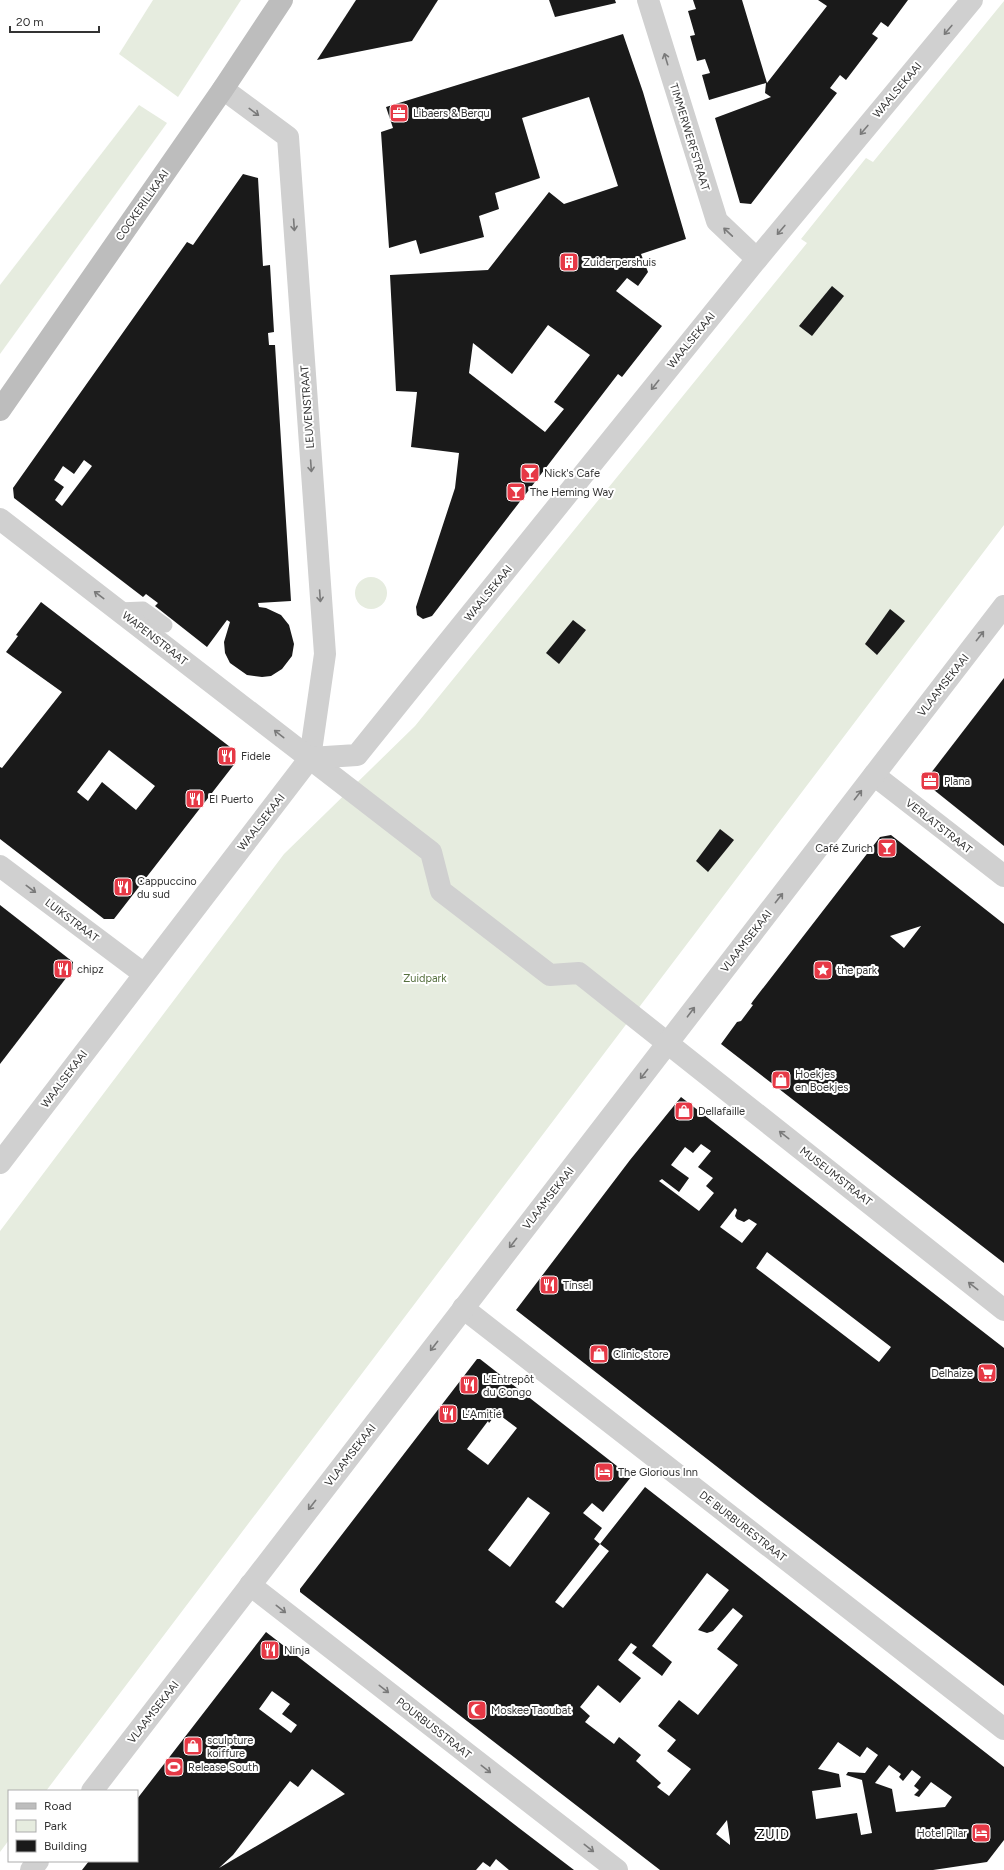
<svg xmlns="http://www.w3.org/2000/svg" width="1004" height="1870" viewBox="0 0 1004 1870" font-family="Figtree,sans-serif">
	<rect width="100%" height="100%" fill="#fff"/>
	<g fill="#e6ecdf">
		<path d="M153 0H241L178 97 119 54Z"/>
		<path d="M1004 1V525L46 1791H9V1840L0 1852V1231L284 854 415 726 807 243 801 239 866 158 873 162Z"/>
		<path d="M139 105 167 123 0 354V285Z"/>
		<circle cx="371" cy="593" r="16"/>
	</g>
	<g fill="#1a1a1a" fill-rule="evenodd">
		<path d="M356 0H438L412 41 317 60Z"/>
		<path d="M549 0H615L616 3 555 17Z"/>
		<path d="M693 0H742L767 83 827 6 818 0H908L888 27 881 22 872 34 878 38 846 80 840 75 830 88 837 93 751 204 740 203 715 118 771 97 765 93 766 83 709 100 702 75 710 73 705 59 697 61 690 36 695 35 688 11 696 9Z"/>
		<path d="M623 34 643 92 686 239 641 254 648 272 638 286 627 278 616 291 662 326 622 377 618 374 432 616 423 619 417 615 416 607 455 488 459 453 411 447 417 392 396 391 390 275 488 270 549 192 564 204 618 186 589 97 522 118 540 178 495 193 499 209 479 216 484 237 420 254 416 240 389 248 381 132 393 128 386 107ZM548 325 590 355 554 402 564 409 545 432 469 373 473 343 512 374Z"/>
		<path d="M243 174 258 178 263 266 270 265 274 332 268 333 269 345H275L291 601 258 603 259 607 266 608 281 615 289 625 294 644 292 656 282 669 271 676 262 677 247 675 230 663 225 653 224 642 230 622 227 620 207 647 155 606 158 603 146 594 143 597 14 498 13 488 187 242 193 245ZM84 460 92 466 62 506 55 500 64 487 54 480 63 466 74 474Z"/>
		<path d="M832 286 844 296 812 336 799 326Z"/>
		<path d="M41 602 234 750 236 762 114 919H104L0 839V767L2 768 62 692 6 652 18 636 16 635ZM109 750 155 786 136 810 102 782 88 801 77 792Z"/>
		<path d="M890 609 905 621 877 655 865 644Z"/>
		<path d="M573 620 586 630 559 664 546 653Z"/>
		<path d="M1004 678V846L924 782Z"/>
		<path d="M720 829 734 840 708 872 696 861Z"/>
		<path d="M891 835 1004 924V1263L721 1044 737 1022 741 1021 753 1005 751 1004 753 1001 880 837ZM921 926 904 948 890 936Z"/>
		<path d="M0 905 73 962V969L0 1064Z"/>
		<path d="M681 1097 1004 1348V1686L761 1501 516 1310 630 1160ZM701 1144 711 1151 698 1167 713 1178 706 1186 714 1193 699 1211 659 1181 662 1179 679 1192 689 1178 671 1165 685 1147 693 1153ZM735 1208 737 1210 735 1216 737 1219 744 1222 749 1219 757 1224 742 1243 720 1227ZM767 1252 891 1347 879 1362 756 1268Z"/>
		<path d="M477 1359H480L631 1477 603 1512 592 1503 583 1513 602 1528 594 1539 600 1544 555 1602 563 1608 609 1551 600 1544 645 1487 1004 1767V1840L987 1862 933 1870H660L300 1592V1589ZM497 1413 517 1428 488 1465 467 1449 488 1421 489 1423ZM528 1497 550 1513 510 1567 488 1550ZM707 1573 729 1590 698 1630 707 1633 713 1631 733 1608 743 1616 717 1649 738 1665 698 1715 679 1700 658 1726 676 1740 667 1751 691 1769 669 1796 657 1787 661 1783 636 1761 641 1755 619 1737 614 1744 585 1722 590 1716 580 1707 598 1685 620 1703 641 1678 618 1660 631 1643 637 1647 632 1653 662 1676 672 1662 652 1646ZM838 1742 860 1757 867 1747 878 1755 865 1773 848 1772 846 1775 862 1780 872 1833 861 1835 857 1813 816 1819 812 1791 841 1787 839 1774 818 1769ZM889 1765 901 1774 899 1777 903 1781 912 1770 921 1777 914 1786 919 1790 914 1795 919 1797 931 1782 952 1797 945 1807 896 1812 892 1789 875 1783ZM727 1820 730 1841V1845L716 1834Z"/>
		<path d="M266 1632 519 1828 574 1870H509L496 1859 490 1867 483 1862 476 1870H82L89 1861H137V1799ZM272 1691 290 1704 282 1714 297 1725 291 1733 259 1709ZM312 1769 345 1794 219 1868 233 1855 290 1781 298 1787Z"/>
	</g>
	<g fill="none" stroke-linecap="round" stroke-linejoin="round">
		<path stroke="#d0d0d0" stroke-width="15" d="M118 610 143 609 165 625"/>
		<g stroke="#d0d0d0" stroke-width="22">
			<path d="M648 0 717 221 757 259"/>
			<path d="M223 89 288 137 325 654 310 758"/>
			<path d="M0 519 431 852 441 891 550 975 579 973 1004 1310"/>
			<path d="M874 775 1004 876"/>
			<path d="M0 866 144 974"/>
			<path d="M0 1163 310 758 357 755 757 259 972 0"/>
			<path d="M463 1308 1004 1729"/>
			<path d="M250 1585 617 1870"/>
			<path d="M92 1791 1004 606"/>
			<path d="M31 1870 38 1861"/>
		</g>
		<path stroke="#bdbdbd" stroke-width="22" d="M0 410 223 89 282 0"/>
	</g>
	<defs><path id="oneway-shaft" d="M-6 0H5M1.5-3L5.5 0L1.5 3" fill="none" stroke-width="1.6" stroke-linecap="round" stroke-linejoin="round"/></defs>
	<g stroke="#7a7a7a">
		<use href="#oneway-shaft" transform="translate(948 30) rotate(130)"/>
		<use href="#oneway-shaft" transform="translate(666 59) rotate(-107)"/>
		<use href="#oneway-shaft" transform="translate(254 112) rotate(37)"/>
		<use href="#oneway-shaft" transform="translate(864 130) rotate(130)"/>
		<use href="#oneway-shaft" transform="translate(294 225) rotate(86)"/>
		<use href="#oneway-shaft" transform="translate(781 230) rotate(130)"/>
		<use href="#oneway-shaft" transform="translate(728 232) rotate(-137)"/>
		<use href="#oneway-shaft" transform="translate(655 385) rotate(129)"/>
		<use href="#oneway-shaft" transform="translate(311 466) rotate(86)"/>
		<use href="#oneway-shaft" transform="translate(99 595) rotate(-143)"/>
		<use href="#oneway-shaft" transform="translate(320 596) rotate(86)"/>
		<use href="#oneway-shaft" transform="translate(980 636) rotate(-52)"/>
		<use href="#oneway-shaft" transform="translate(279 734) rotate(-142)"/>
		<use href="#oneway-shaft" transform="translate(858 795) rotate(-52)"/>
		<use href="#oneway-shaft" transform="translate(31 889) rotate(37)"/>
		<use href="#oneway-shaft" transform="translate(779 898) rotate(-52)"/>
		<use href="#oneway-shaft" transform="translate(691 1012) rotate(-53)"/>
		<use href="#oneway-shaft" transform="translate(644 1074) rotate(128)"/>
		<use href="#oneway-shaft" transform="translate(784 1135) rotate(-142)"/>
		<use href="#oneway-shaft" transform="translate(513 1243) rotate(128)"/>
		<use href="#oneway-shaft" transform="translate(973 1286) rotate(-142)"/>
		<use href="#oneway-shaft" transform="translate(434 1346) rotate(128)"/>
		<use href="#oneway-shaft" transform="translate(312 1505) rotate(128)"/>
		<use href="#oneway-shaft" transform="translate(281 1609) rotate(38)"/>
		<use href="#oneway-shaft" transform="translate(384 1689) rotate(38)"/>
		<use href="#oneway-shaft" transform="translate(486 1769) rotate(38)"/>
		<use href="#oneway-shaft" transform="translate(589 1848) rotate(38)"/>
	</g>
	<defs>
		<g id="office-square" transform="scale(1)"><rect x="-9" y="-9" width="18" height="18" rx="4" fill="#e63946" stroke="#fff"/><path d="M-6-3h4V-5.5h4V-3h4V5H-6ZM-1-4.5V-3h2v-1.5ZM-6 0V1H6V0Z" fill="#fff"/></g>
		<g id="building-square" transform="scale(1)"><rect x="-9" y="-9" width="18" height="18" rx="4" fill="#e63946" stroke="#fff"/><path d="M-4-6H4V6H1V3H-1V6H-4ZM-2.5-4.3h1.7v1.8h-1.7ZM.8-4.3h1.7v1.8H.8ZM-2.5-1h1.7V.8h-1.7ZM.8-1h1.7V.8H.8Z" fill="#fff"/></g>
		<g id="bar-square" transform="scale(1)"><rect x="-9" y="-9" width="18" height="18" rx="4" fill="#e63946" stroke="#fff"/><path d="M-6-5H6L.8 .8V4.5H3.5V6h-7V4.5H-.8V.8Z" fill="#fff"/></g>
		<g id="restaurant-square" transform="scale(1)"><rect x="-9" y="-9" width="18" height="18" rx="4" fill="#e63946" stroke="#fff"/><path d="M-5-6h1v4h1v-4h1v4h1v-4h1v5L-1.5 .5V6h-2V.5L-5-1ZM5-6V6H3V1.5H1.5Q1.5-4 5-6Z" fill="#fff"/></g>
		<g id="sight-square" transform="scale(1)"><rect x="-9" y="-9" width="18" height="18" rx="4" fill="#e63946" stroke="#fff"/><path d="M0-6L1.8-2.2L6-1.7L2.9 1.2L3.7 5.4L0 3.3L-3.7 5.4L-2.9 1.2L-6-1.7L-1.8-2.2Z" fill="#fff"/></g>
		<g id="shop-square" transform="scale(1)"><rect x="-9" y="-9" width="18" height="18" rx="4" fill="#e63946" stroke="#fff"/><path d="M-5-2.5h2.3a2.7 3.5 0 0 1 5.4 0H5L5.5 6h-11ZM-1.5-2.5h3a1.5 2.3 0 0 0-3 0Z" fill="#fff"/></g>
		<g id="supermarket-square" transform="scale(1)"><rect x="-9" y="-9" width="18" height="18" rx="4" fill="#e63946" stroke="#fff"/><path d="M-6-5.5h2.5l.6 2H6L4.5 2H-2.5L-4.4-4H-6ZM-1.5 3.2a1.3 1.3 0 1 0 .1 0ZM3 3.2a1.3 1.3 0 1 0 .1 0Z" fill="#fff"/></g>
		<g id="hotel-square" transform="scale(1)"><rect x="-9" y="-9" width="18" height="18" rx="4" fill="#e63946" stroke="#fff"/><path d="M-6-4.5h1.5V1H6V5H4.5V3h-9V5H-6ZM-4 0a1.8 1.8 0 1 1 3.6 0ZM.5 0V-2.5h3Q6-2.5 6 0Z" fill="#fff"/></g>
		<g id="mosque-square" transform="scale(1)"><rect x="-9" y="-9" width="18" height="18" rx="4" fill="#e63946" stroke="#fff"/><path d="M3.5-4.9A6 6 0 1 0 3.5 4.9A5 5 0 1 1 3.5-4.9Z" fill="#fff"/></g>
		<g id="stadium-square" transform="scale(1)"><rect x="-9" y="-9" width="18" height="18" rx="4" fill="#e63946" stroke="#fff"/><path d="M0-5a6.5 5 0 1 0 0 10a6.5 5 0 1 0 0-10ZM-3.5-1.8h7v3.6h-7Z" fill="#fff"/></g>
	</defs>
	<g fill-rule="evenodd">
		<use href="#office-square" x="399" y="113"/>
		<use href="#building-square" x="569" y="262"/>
		<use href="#bar-square" x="530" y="473"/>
		<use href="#bar-square" x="516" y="492"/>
		<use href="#restaurant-square" x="227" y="756"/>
		<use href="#office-square" x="930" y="781"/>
		<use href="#restaurant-square" x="195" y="799"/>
		<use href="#bar-square" x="887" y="848"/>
		<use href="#restaurant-square" x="123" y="887"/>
		<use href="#restaurant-square" x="63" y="969"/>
		<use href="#sight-square" x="823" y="970"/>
		<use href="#shop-square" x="781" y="1080"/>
		<use href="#shop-square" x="684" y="1111"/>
		<use href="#restaurant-square" x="549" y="1285"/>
		<use href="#shop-square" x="599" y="1354"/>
		<use href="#supermarket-square" x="987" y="1373"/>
		<use href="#restaurant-square" x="469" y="1385"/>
		<use href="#restaurant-square" x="448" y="1414"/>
		<use href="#hotel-square" x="604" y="1472"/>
		<use href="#restaurant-square" x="270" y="1650"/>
		<use href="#mosque-square" x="477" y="1710"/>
		<use href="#shop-square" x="193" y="1746"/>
		<use href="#stadium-square" x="174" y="1767"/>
		<use href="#hotel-square" x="981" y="1833"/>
	</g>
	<g text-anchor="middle" stroke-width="4" stroke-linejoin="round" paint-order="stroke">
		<g font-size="11" fill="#333" stroke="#fff">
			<text transform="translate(897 90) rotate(-50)" y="4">WAALSEKAAI</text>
			<text transform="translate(690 137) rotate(73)" y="4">TIMMERWERFSTRAAT</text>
			<text transform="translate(142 205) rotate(-55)" y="4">COCKERILLKAAI</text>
			<text transform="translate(691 340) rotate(-51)" y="4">WAALSEKAAI</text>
			<text transform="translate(307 407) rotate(-94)" y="4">LEUVENSTRAAT</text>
			<text transform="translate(488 593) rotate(-51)" y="4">WAALSEKAAI</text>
			<text transform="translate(155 638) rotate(38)" y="4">WAPENSTRAAT</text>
			<text transform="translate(943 685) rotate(-52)" y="4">VLAAMSEKAAI</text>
			<text transform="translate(261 822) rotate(-52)" y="4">WAALSEKAAI</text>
			<text transform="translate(939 826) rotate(38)" y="4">VERLATSTRAAT</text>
			<text transform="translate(72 920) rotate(37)" y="4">LUIKSTRAAT</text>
			<text transform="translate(746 941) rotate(-52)" y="4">VLAAMSEKAAI</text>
			<text transform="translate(64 1079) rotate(-53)" y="4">WAALSEKAAI</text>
			<text transform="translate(836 1176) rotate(38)" y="4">MUSEUMSTRAAT</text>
			<text transform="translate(548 1198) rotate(-52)" y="4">VLAAMSEKAAI</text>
			<text transform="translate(350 1455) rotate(-52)" y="4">VLAAMSEKAAI</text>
			<text transform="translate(743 1526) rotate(38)" y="4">DE BURBURESTRAAT</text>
			<text transform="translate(153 1712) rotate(-52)" y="4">VLAAMSEKAAI</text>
			<text transform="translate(434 1728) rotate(38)" y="4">POURBUSSTRAAT</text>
		</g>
		<g font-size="11" fill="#333" stroke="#fff" text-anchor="start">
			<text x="413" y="117">Libaers &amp; Berqu</text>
			<text x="583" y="266">Zuiderpershuis</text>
			<text x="544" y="477">Nick's Cafe</text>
			<text x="530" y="496">The Heming Way</text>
			<text x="241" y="760">Fidele</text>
			<text x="944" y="785">Plana</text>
			<text x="209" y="803">El Puerto</text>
			<text x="873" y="852" text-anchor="end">Café Zurich</text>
			<text x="137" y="885">Cappuccino<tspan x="137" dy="13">du sud</tspan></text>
			<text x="77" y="973">chipz</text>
			<text x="837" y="974">the park</text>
			<text x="795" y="1078">Hoekjes<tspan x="795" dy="13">en Boekjes</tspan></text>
			<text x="698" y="1115">Dellafaille</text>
			<text x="563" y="1289">Tinsel</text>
			<text x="613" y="1358">Clinic store</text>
			<text x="973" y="1377" text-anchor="end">Delhaize</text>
			<text x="483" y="1383">L’Entrepôt<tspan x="483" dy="13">du Congo</tspan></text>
			<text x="462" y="1418">L’Amitié</text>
			<text x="618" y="1476">The Glorious Inn</text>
			<text x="284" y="1654">Ninja</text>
			<text x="491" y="1714">Moskee Taoubat</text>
			<text x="207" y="1744">sculpture<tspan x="207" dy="13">koiffure</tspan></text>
			<text x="188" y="1771">Release South</text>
			<text x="967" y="1837" text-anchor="end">Hotel Pilar</text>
		</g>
		<g font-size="11" fill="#56703f" stroke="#fff">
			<text x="425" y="982">Zuidpark</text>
		</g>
		<g font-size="13" letter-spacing="1" fill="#000" stroke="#fff">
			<text x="773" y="1839">ZUID</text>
		</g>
	</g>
	<rect x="8" y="1790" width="130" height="72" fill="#ffffff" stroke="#adadad"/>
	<rect x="16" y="1803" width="20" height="6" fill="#bdbdbd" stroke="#adadad"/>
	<text x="44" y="1810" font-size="12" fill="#333333">Road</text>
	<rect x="16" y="1820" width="20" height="12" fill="#e6ecdf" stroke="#adadad"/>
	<text x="44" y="1830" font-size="12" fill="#333333">Park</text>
	<rect x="16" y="1840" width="20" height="12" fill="#1a1a1a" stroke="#adadad"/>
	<text x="44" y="1850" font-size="12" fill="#333333">Building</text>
	<path d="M10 26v6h89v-6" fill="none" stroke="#333333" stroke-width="2"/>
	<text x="16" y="26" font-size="12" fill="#333333" stroke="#ffffff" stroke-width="3" paint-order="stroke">20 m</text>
</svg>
